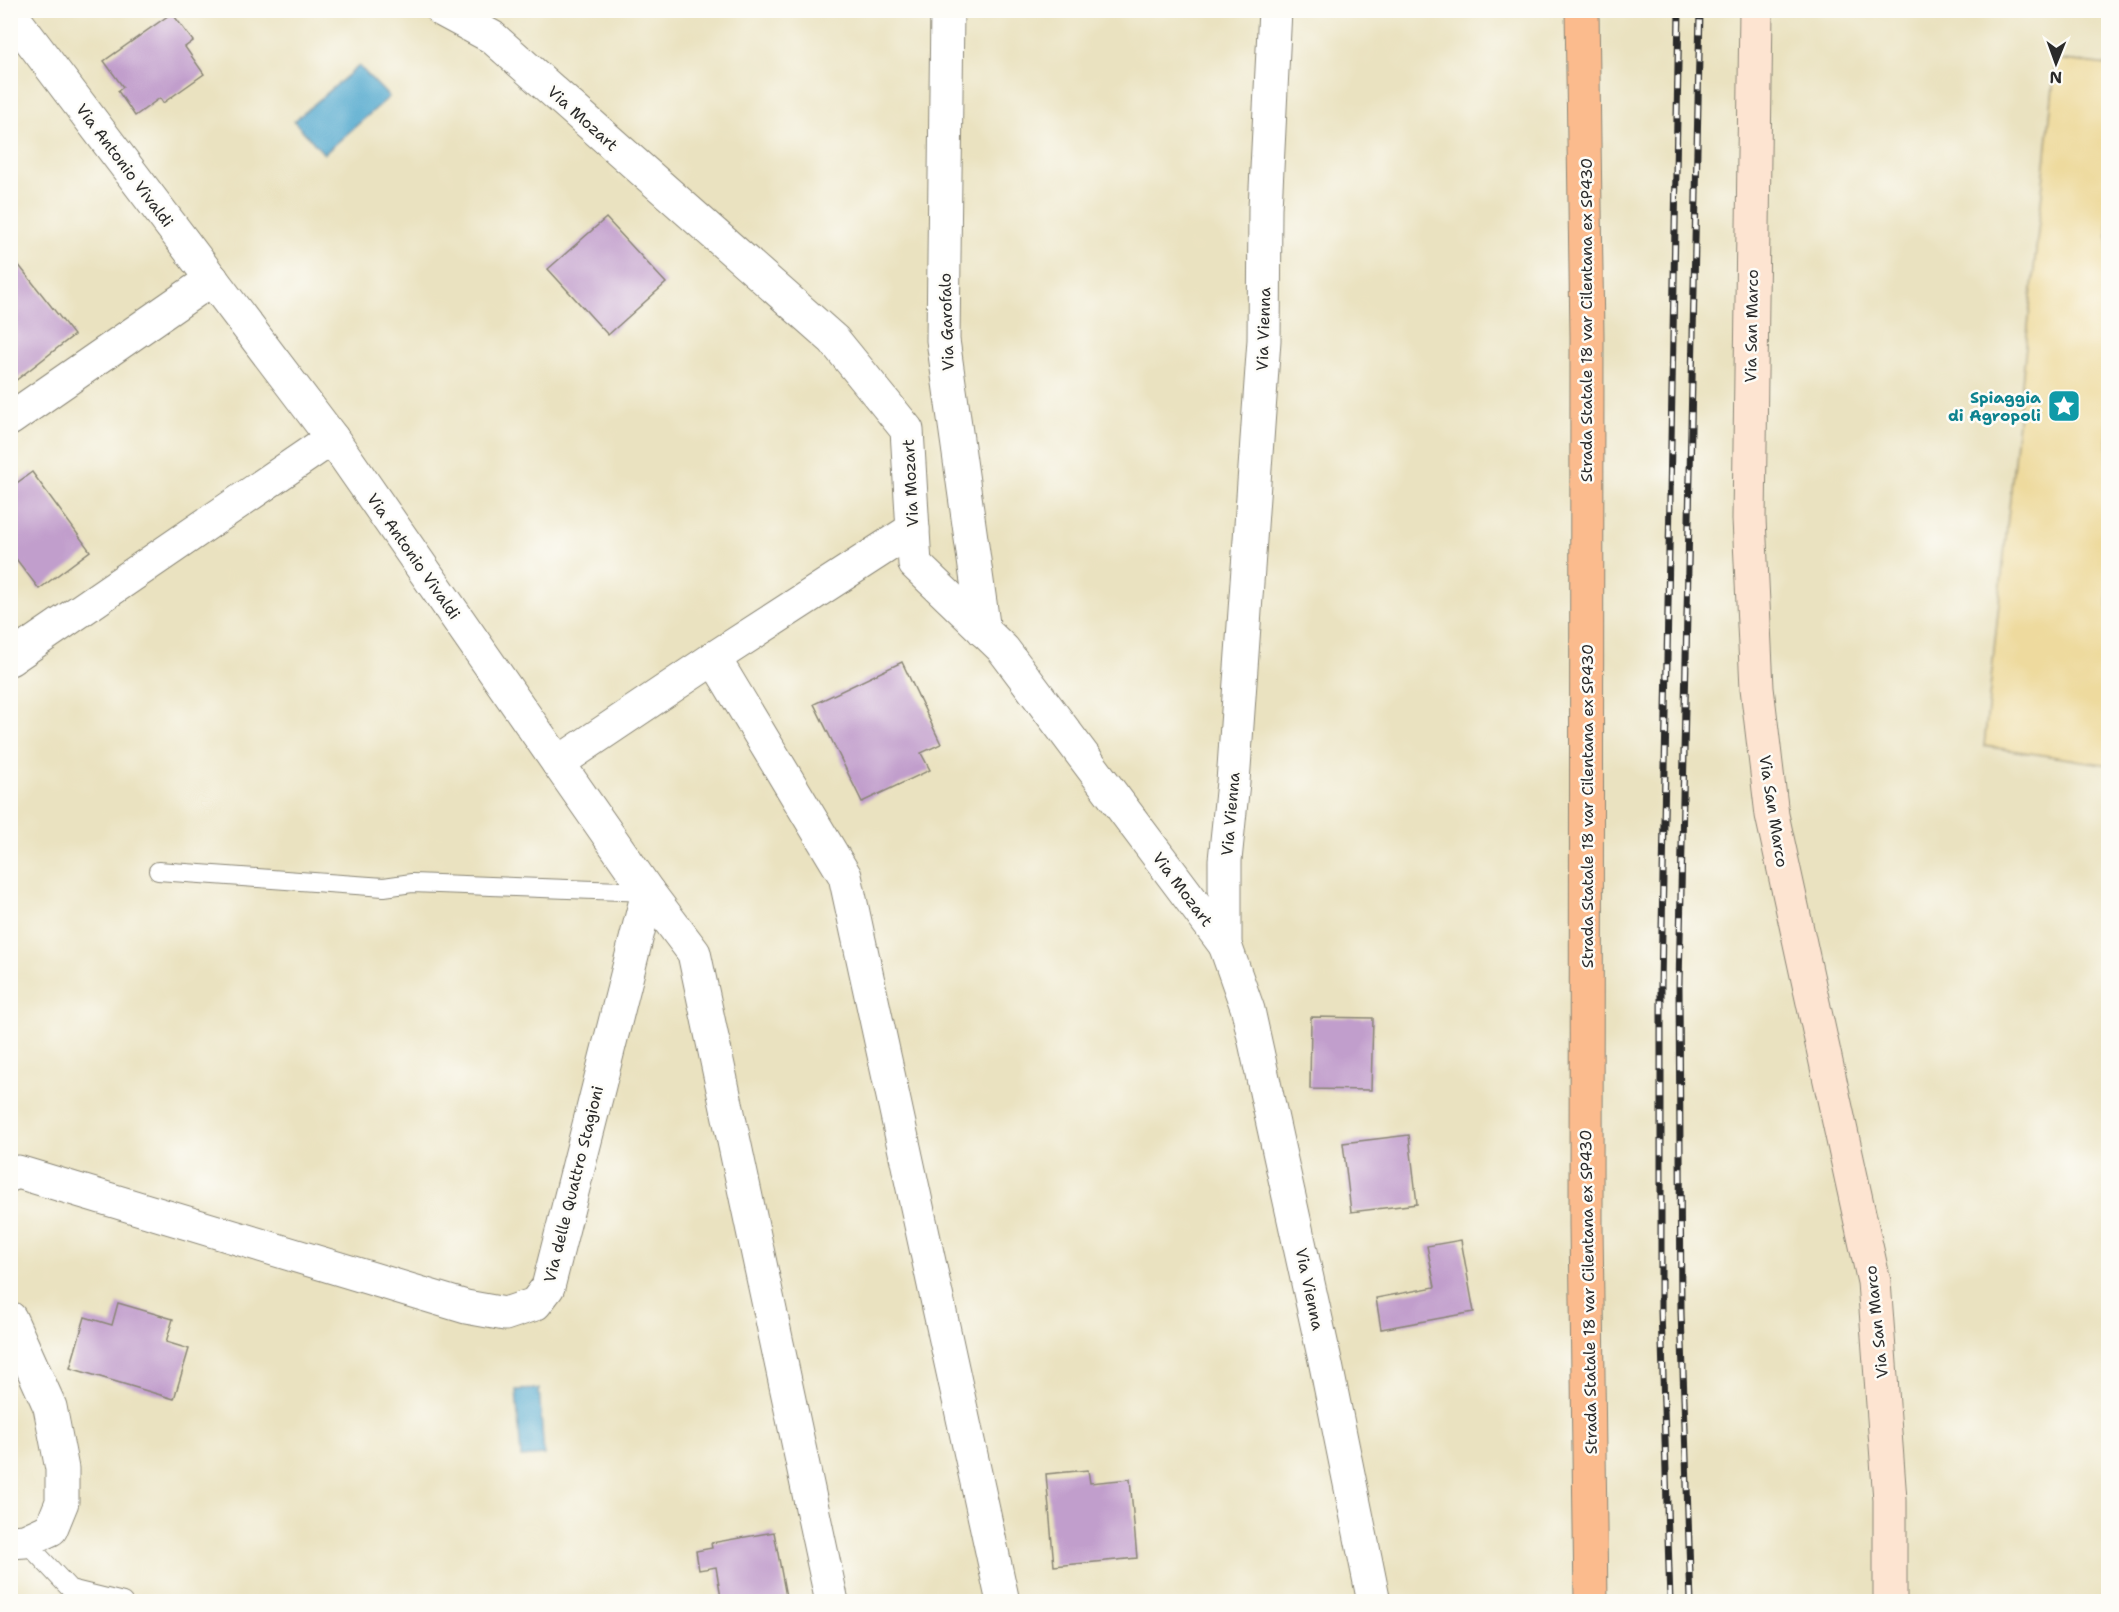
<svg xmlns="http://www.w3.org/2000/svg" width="2119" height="1612" viewBox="0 0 2119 1612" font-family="'Shantell Sans',sans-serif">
	<rect width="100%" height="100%" fill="#fdfcf7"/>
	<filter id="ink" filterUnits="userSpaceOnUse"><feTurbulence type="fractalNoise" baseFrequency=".0167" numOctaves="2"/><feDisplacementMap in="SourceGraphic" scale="12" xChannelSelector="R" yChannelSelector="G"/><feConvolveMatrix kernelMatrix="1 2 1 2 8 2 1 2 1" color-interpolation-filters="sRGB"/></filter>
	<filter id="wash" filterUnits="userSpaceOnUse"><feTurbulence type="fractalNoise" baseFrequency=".008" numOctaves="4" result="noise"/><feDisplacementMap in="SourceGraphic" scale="24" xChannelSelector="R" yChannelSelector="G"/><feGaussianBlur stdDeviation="1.35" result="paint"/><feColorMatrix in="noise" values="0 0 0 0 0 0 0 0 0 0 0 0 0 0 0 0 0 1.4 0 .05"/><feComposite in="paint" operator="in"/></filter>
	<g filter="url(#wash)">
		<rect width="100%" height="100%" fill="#eae2c0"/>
		<path fill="#eeda9e" stroke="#8c8264" stroke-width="1.5" d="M2056 59 2108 65V765L1984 746Z"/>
		<g fill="#50a7cd" stroke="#3e697c" stroke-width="1.5">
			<path d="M359 66 389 97 324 154 294 121Z"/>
			<path d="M539 1389 544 1455 521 1457 516 1390Z"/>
		</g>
		<g id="blocks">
			<g fill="#c19ecc">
				<path d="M172 13 193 41 185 47 204 74 163 103 160 98 135 116 118 91 123 87 104 61Z"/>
				<path d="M606 218 666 283 608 335 548 269Z"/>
				<path d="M10 254 74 335 10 385Z"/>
				<path d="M32 472 90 551 39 589 10 551V488Z"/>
				<path d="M902 662 941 744 921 753 930 770 862 802 814 704Z"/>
				<path d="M1311 1017 1373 1018 1371 1090 1310 1089Z"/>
				<path d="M1409 1135 1417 1204 1351 1212 1343 1143Z"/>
				<path d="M1461 1240 1474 1312 1381 1329 1376 1298 1435 1287 1427 1246Z"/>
				<path d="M118 1303 173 1319 166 1342 189 1349 174 1399 70 1368 85 1317 112 1325Z"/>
				<path d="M1088 1470 1090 1483 1130 1479 1137 1558 1054 1566 1046 1474Z"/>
				<path d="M774 1532 787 1602H709L721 1598 716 1567 699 1570 696 1551 712 1548 711 1543Z"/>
			</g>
		</g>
	</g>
	<g filter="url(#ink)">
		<use href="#blocks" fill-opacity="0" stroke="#8a8676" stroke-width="1.5"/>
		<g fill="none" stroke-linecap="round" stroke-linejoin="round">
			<g stroke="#8a8676" stroke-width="20">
				<g id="service">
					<path d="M158 871 384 887 412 883 648 892"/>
					<path d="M25 1541 70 1589 123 1602"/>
				</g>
			</g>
			<g stroke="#8a8676" stroke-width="35">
				<g id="minor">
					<path d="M442 10 492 37 834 340 907 430 915 564 1003 649 1225 945"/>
					<path d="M947 10 943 340 984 631"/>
					<path d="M1275 10 1265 208 1264 340 1233 782 1225 860V945L1248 1010 1326 1365 1374 1602"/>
					<path d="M10 13 332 438 558 763 714 658 913 529"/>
					<path d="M10 419 212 279"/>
					<path d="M714 658 845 876 1003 1602"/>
					<path d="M10 659 332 438"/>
					<path d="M648 892 694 953 832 1602"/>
					<path d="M10 1175 18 1172 466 1307 505 1314 535 1304 548 1287 648 892 558 763"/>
					<path d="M10 1318 50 1407 62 1469V1502L51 1529 25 1541 10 1542"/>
				</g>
			</g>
			<g stroke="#8a8676" stroke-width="35">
				<path id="secondary" d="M1756 10 1749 519 1757 688 1772 815 1874 1282 1890 1500V1602"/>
			</g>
			<g stroke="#8a8676" stroke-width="35">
				<path id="trunk" d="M1582 10 1587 336 1586 1225 1591 1602"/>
			</g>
			<use href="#service" stroke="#fff" stroke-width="18"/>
			<use href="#minor" stroke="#fff" stroke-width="33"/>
			<use href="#secondary" stroke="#fde4d1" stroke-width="33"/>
			<use href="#trunk" stroke="#fbbb8d" stroke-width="33"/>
			<g stroke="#2b2b2b" stroke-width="7">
				<g id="rail">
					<path d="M1670 1602 1661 1310V984L1679 10"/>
					<path d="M1691 1602 1681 1312 1679 985 1700 10"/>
				</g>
			</g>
			<use href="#rail" stroke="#fdfcf7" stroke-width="4.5" stroke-dasharray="14" stroke-linecap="butt"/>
		</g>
	</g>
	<defs>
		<g id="sight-square" transform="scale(1.725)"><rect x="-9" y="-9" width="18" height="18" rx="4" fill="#0f9aa8" stroke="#fdfcf7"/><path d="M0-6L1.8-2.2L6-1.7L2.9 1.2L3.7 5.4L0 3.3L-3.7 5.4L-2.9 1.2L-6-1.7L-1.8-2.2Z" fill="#fff"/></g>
	</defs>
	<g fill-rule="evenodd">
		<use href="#sight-square" x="2064" y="406"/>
	</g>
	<g text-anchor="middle" stroke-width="5" stroke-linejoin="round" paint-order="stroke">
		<g font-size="16" fill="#2b2b2b" stroke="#fdfcf7">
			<text transform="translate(583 118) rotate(42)" y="6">Via Mozart</text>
			<text transform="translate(125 165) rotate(53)" y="6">Via Antonio Vivaldi</text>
			<text transform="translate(1586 320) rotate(-90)" y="6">Strada Statale 18 var Cilentana ex SP430</text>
			<text transform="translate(946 322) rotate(-92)" y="6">Via Garofalo</text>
			<text transform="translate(1751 326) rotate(-89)" y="6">Via San Marco</text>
			<text transform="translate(1263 329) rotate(-88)" y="6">Via Vienna</text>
			<text transform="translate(910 483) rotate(-93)" y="6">Via Mozart</text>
			<text transform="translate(414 556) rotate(55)" y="6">Via Antonio Vivaldi</text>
			<text transform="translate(1587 806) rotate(-90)" y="6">Strada Statale 18 var Cilentana ex SP430</text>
			<text transform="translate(1774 811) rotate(81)" y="6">Via San Marco</text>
			<text transform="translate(1230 814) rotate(-85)" y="6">Via Vienna</text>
			<text transform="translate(1183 889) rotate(53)" y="6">Via Mozart</text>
			<text transform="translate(573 1184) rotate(-76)" y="6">Via delle Quattro Stagioni</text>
			<text transform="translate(1310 1289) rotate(78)" y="6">Via Vienna</text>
			<text transform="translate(1588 1292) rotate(-91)" y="6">Strada Statale 18 var Cilentana ex SP430</text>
			<text transform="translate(1876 1322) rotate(-96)" y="6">Via San Marco</text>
		</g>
		<g font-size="16" font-weight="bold" fill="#0d838f" stroke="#fdfcf7" text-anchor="end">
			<text x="2041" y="403">Spiaggia<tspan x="2041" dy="18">di Agropoli</tspan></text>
		</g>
	</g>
	<rect width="2119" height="1612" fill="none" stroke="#fdfcf7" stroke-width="36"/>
	<g transform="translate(2056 63) rotate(181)" stroke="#fdfcf7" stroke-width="4.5" paint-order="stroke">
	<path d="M0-4.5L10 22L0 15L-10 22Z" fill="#2b2b2b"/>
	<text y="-9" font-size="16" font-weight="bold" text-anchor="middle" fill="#2b2b2b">N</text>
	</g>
</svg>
